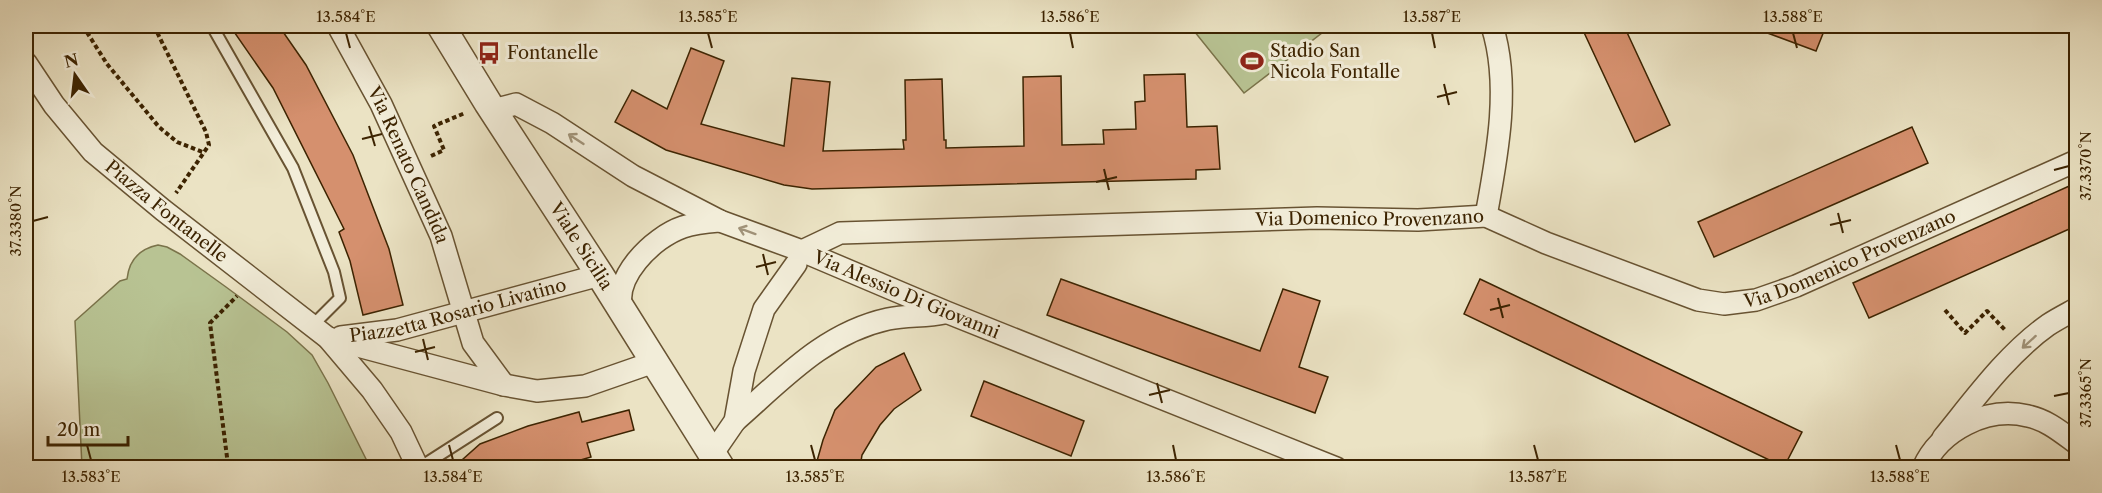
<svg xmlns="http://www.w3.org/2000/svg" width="2102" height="493" viewBox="0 0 2102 493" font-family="'Libre Caslon Text',serif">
	<rect width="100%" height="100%" fill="#ebe3c4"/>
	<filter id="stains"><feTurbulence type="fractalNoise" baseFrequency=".00333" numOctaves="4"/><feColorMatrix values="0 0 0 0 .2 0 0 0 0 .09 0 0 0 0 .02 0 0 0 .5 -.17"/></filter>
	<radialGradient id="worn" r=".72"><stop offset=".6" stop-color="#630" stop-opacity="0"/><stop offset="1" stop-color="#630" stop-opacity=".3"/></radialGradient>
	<g fill="#b8c393" stroke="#7a734a" stroke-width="1.5">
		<path d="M1190 26H1331L1244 93Z"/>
		<path d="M158 245 167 247 180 254 226 287 287 332 312 355 328 383 370 467H82L75 321 120 281 127 279C129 260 139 249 158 245Z"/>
	</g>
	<g fill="#d5906e" stroke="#3c2301" stroke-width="1.5">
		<path d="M230 26H279L306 65 353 155 389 249 403 305 363 315 350 261 339 232 344 229 273 88Z"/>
		<path d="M1581 26H1624L1670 125 1635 142Z"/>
		<path d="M1755 26H1826L1816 51 1754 28Z"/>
		<path d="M691 48 724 61 701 124 784 146 792 78 830 82 823 151 904 149 903 140H906L905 80 942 79 944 140H946V148L982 147 1024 146 1023 77 1061 76 1062 145 1104 144 1103 130 1136 129 1135 102 1145 101 1144 75 1185 74 1187 127 1217 126 1220 169 1196 170V179L812 189 784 185 666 150 615 122 632 90 667 109Z"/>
		<path d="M1912 127 1928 163 1714 257 1698 222Z"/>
		<path d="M2076 183V226L1869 318 1853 283Z"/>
		<path d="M1061 279 1260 351 1283 289 1320 301 1299 367 1328 377 1315 413 1047 315Z"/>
		<path d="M1480 279 1802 432 1784 467 1464 314Z"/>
		<path d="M904 353 921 390 894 409 880 425 862 455 860 468H815L823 440 835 410 876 367Z"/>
		<path d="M984 381 1084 421 1071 456 971 416Z"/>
		<path d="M629 410 634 430 587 443 591 457 553 468H453L480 444 528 426 579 412 582 422Z"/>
	</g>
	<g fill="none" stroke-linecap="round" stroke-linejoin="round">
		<g stroke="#685332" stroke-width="14">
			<g id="service">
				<path d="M212 26 293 168 334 272 340 298 312 326"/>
				<path d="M419 468 497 418"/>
			</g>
		</g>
		<g stroke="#685332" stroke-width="24">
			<g id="minor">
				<path id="s1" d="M338 26 381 104 441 236 473 343 504 385"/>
				<path id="s2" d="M26 63 54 105 93 152 163 210 328 338 372 390 401 432 418 468"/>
				<path id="s3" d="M493 110 516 104 552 123 633 176 720 221 802 251 946 312 1336 468"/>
				<path d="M1486 216C1497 156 1511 85 1492 26"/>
				<path id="s4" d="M802 251 840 233 1317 218 1418 220 1486 216 1546 243 1698 300 1724 304 1756 300 1796 286 2076 161"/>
				<path d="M623 313C610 279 653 237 683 227 695 223 708 222 720 221"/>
				<path id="s5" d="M341 337 397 330 600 275"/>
				<path d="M328 338 504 385 537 391 585 386 654 362"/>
				<path d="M735 421C782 380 824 333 888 319 907 315 926 317 944 313"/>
				<path d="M1943 438C1974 400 2007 354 2048 325 2057 319 2067 314 2076 309"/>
				<path d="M713 453 735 421 744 371 764 309 796 264"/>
				<path d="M1923 468C1940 430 1987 406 2028 416 2047 420 2061 432 2076 443"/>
			</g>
		</g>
		<g stroke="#685332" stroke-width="30">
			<g id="tertiary">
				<path id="s6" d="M441 26 488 103 600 275 721 468"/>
			</g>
		</g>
		<g stroke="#3c2301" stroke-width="4" stroke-dasharray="4.5 3" stroke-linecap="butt">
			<path d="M83 26 107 64 159 127 177 142 205 153"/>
			<path d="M154 26 206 132 209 145 176 193"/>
			<path d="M431 156 444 150 434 126 465 113"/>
			<path d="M1945 310 1965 333 1987 311 2005 330"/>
			<path d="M228 465 210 323 237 296"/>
		</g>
		<use href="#service" stroke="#f2edd9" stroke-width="10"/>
		<use href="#minor" stroke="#f2edd9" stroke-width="21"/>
		<use href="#tertiary" stroke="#f2edd9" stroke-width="27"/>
	</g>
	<defs><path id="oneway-shaft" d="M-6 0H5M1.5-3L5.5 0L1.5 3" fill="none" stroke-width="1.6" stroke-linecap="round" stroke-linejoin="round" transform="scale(1.5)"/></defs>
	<g stroke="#a09278">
		<use href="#oneway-shaft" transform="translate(576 139) rotate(-147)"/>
		<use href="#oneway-shaft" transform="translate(747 231) rotate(-160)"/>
		<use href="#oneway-shaft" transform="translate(2029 342) rotate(138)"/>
	</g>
	<path fill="none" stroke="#3c2301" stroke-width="2" d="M346 33 350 48M708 33 712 48M1070 33 1073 48M1432 33 1435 48M1793 33 1797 48M1444 84 1449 105M1437 97 1457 92M369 126 375 146M362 139 382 134M1104 169 1109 190M2054 170 2069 166M1096 182 1117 177M1838 213 1843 233M33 221 48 217M1830 225 1851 220M763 254 768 275M756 267 776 262M1498 298 1503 318M1490 310 1510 305M423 339 428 360M415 352 435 347M1157 383 1162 403M1149 395 1170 390M2054 396 2069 393M87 445 91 460M449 445 453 460M811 445 815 460M1173 445 1176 460M1534 445 1538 460M1896 445 1900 460"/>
	<defs>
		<g id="bus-bare" transform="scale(1.8)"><path d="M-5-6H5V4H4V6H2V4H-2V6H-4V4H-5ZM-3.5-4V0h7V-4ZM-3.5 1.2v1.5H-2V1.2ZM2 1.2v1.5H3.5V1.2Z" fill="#8f2418" stroke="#f2edd9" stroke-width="2.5" paint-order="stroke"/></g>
		<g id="stadium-bare" transform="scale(1.8)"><path d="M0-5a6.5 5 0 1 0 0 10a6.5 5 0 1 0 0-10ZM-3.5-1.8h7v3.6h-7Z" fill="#8f2418" stroke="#f2edd9" stroke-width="2.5" paint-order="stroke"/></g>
	</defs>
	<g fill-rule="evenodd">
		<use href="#bus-bare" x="489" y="53"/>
		<use href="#stadium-bare" x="1252" y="61"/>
	</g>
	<g text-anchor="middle" stroke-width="6" stroke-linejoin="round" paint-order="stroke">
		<g font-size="18" fill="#3c2301" stroke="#f2edd9" text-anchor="start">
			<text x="1270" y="57">Stadio San<tspan x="1270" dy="21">Nicola Fontalle</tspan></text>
			<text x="507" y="59">Fontanelle</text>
		</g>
		<g font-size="18" fill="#3c2301" stroke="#f2edd9">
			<text dy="6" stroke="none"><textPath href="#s1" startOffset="156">Via Renato Candida</textPath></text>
			<text dy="6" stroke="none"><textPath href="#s2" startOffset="206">Piazza Fontanelle</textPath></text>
			<text dy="6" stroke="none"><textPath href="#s4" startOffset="572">Via Domenico Provenzano</textPath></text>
			<text dy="6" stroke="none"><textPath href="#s6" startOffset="261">Viale Sicilia</textPath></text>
			<text dy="6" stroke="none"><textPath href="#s4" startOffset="1077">Via Domenico Provenzano</textPath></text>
			<text dy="6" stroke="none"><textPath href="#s3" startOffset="460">Via Alessio Di Giovanni</textPath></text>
			<text dy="6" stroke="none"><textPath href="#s5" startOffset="120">Piazzetta Rosario Livatino</textPath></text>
		</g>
	</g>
	<rect width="2102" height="493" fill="none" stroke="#ebe3c4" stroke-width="66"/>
	<g transform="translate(75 75) rotate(346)" stroke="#f2edd9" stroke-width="4.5" paint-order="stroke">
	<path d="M0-4.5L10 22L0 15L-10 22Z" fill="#3c2301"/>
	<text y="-9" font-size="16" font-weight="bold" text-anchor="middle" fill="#3c2301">N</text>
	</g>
	<path d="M48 436v9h80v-9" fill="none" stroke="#3c2301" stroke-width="3"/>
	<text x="57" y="436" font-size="18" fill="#3c2301" stroke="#f2edd9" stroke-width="4.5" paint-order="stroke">20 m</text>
	<rect x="33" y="33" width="2036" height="427" fill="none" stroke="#3c2301" stroke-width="2"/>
	<g font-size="15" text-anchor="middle" fill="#3c2301">
		<text x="346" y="22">13.584°E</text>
		<text x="708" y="22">13.585°E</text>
		<text x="1070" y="22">13.586°E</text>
		<text x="1432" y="22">13.587°E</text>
		<text x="1793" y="22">13.588°E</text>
		<text transform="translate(2086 166) rotate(-90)" y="5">37.3370°N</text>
		<text transform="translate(16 221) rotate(-90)" y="5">37.3380°N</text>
		<text transform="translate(2086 393) rotate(-90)" y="5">37.3365°N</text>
		<text x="91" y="482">13.583°E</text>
		<text x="453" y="482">13.584°E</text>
		<text x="815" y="482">13.585°E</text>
		<text x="1176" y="482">13.586°E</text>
		<text x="1538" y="482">13.587°E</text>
		<text x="1900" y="482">13.588°E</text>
	</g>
	<rect width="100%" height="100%" filter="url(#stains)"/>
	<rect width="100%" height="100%" fill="url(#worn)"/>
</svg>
